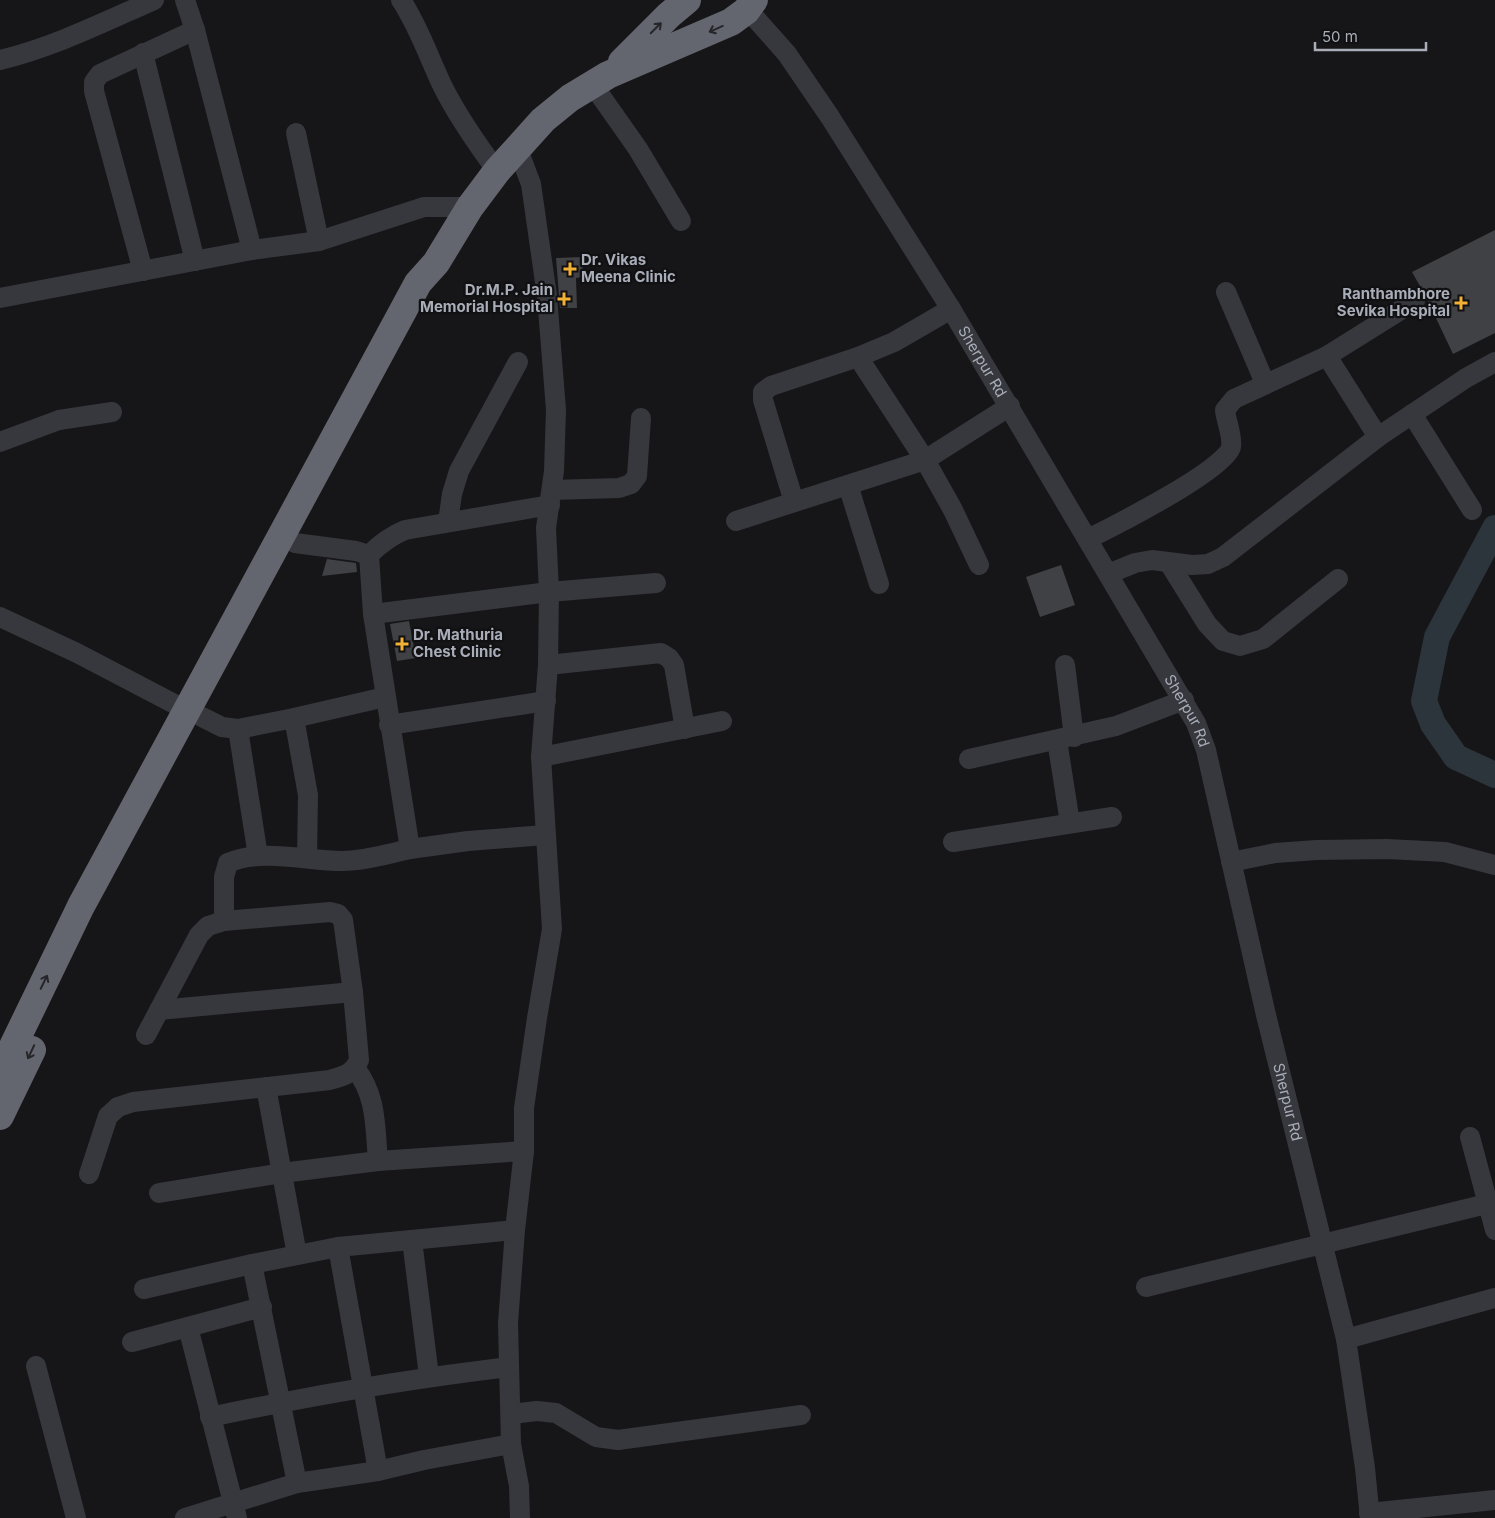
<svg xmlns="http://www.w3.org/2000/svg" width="1495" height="1518" viewBox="0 0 1495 1518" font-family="Inter,sans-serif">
	<rect width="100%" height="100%" fill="#161618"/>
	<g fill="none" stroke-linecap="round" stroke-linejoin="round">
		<path stroke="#2c353c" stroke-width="26" d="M1495 528 1437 637 1424 701 1433 724 1456 757 1495 775"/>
	</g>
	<g fill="#404145">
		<path d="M1495 230V333L1453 354 1425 295 1412 272Z"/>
		<path d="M582 257 583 277 576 278 577 308H560L556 258Z"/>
		<path d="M327 559 356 563 357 572 322 576Z"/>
		<path d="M1061 565 1075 605 1040 617 1026 577Z"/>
		<path d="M409 621 416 658 397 661 390 624Z"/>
	</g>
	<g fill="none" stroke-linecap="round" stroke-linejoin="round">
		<g stroke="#37383d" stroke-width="20">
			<path d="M185 0 195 30 252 250"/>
			<path d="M401 0C419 27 429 58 443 87 458 117 477 144 497 171"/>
			<path id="s1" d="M746 11 756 19 787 54 830 117 951 309 1196 723 1206 750 1266 1015 1346 1339 1365 1468 1370 1518"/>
			<path d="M143 53 195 261"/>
			<path d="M0 60C54 47 104 22 154 0"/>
			<path d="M593 85 638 149 681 221"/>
			<path d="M296 133 319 241"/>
			<path d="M517 147 531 184 547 296 556 410 554 471 546 528 549 592 548 665 541 757 552 929 537 1018 524 1108V1151L515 1230 508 1323 511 1444 519 1486 520 1518"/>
			<path d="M143 271 94 91V82L100 74 195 30"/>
			<path d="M1226 292 1265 383"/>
			<path d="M0 298 252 250 319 241 424 207H470"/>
			<path d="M1327 356 1378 437"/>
			<path d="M858 357 925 460 953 510 979 565"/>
			<path d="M1412 414 1472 510"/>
			<path d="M0 442 59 420 112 412"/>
			<path d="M848 485 879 584"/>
			<path d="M552 490 619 488 631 484 637 476 641 418"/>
			<path d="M794 502 763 400V392L771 386 858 357 894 342 951 309"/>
			<path d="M736 521 925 460 1010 406"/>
			<path d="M448 522 452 494 459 471 518 362"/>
			<path d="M1088 539C1112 527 1227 469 1231 447 1233 436 1226 421 1225 410L1234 399 1327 356 1415 301"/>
			<path d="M295 543 356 551 369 555 373 614 549 592 656 583"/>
			<path d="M369 555C380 544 390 536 405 530L550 505"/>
			<path d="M1169 563 1207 624 1223 641 1240 646 1263 639 1338 579"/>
			<path d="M1108 574 1135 563 1152 560 1192 565 1208 564 1223 557 1378 437 1466 378 1495 362"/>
			<path d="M373 614 410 849 468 841 545 835"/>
			<path d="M0 617 77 653 186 710"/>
			<path d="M548 665 661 653 669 658 674 665 685 729"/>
			<path d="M1065 665 1074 737"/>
			<path d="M202 717 222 727 238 729 294 718 385 697"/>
			<path d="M294 718 308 795 307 858"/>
			<path d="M389 725 546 701"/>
			<path d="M238 729 258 856"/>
			<path d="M1057 740 1070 823"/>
			<path d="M541 757 722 721"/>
			<path d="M969 759 1116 726 1184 700"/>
			<path d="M953 842 1112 817"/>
			<path d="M1231 862 1275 853 1317 850 1387 849 1445 852 1495 865"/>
			<path d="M224 921V877L228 863C262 848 306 861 342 861 365 861 387 854 410 849"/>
			<path d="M159 1010 353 992"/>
			<path d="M355 1068C377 1096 375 1127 378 1161"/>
			<path d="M266 1087 297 1255"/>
			<path d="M1470 1137 1495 1230"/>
			<path d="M89 1174 108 1116 118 1107 133 1102 330 1080C344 1076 353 1074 359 1060L353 992 343 920 338 914 330 912 224 921 208 926 199 935 146 1035"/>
			<path d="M159 1193 282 1173 378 1161 524 1151"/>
			<path d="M412 1240 429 1376"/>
			<path d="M338 1247 378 1471"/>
			<path d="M252 1264 297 1483"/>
			<path d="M1146 1287 1495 1202"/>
			<path d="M144 1289 252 1264 338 1247 515 1230"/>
			<path d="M188 1327 237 1518"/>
			<path d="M1346 1339 1495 1298"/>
			<path d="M132 1342 262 1307"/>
			<path d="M36 1366 76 1518"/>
			<path d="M511 1414 537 1411 556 1413 596 1437 618 1440 801 1415"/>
			<path d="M210 1417C309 1396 408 1379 509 1367"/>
			<path d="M1369 1513 1495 1500"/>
			<path d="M185 1518 297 1483 378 1471 424 1460 511 1444"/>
		</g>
		<g stroke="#63666e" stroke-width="28">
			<path d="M622 62 669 15 687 0"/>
			<path d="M0 1073 81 906 418 283 436 263 470 207 497 171 543 120 570 98 608 75 731 22 746 11 754 0"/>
			<path d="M0 1116 32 1050"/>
		</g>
	</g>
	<defs><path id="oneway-shaft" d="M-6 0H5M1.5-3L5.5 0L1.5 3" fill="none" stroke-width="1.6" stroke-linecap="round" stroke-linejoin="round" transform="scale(1.25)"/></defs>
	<g stroke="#26262a">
		<use href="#oneway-shaft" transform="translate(656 28) rotate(-45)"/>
		<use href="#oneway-shaft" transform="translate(716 29) rotate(156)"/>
		<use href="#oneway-shaft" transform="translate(44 982) rotate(-64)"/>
		<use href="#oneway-shaft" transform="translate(31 1052) rotate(115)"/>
	</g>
	<g fill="#f2b134" stroke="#111113" stroke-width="2">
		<path d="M567.5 261.5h5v5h5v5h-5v5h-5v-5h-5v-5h5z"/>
		<path d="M561.5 291.5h5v5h5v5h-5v5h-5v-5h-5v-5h5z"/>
		<path d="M1458.5 295.5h5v5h5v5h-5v5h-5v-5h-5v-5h5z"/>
		<path d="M399.5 636.5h5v5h5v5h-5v5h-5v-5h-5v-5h5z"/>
	</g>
	<g text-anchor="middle" stroke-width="4.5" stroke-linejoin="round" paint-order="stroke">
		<g font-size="15" font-weight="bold" fill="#a8adb8" stroke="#111113" text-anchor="start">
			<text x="581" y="265">Dr. Vikas<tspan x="581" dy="17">Meena Clinic</tspan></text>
			<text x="553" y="295" text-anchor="end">Dr.M.P. Jain<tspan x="553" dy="17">Memorial Hospital</tspan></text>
			<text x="1450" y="299" text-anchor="end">Ranthambhore<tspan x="1450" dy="17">Sevika Hospital</tspan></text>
			<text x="413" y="640">Dr. Mathuria<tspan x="413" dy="17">Chest Clinic</tspan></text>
		</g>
		<g font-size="15" fill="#a8adb8" stroke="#111113">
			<text dy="5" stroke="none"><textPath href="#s1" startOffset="424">Sherpur Rd</textPath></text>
			<text dy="5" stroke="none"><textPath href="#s1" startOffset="829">Sherpur Rd</textPath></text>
			<text dy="5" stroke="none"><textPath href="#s1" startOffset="1234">Sherpur Rd</textPath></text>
		</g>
	</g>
	<path d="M1315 42v8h111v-8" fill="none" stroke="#a8adb8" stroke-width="2.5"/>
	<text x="1322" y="42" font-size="15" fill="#a8adb8" stroke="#111113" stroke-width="4" paint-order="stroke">50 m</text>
</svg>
